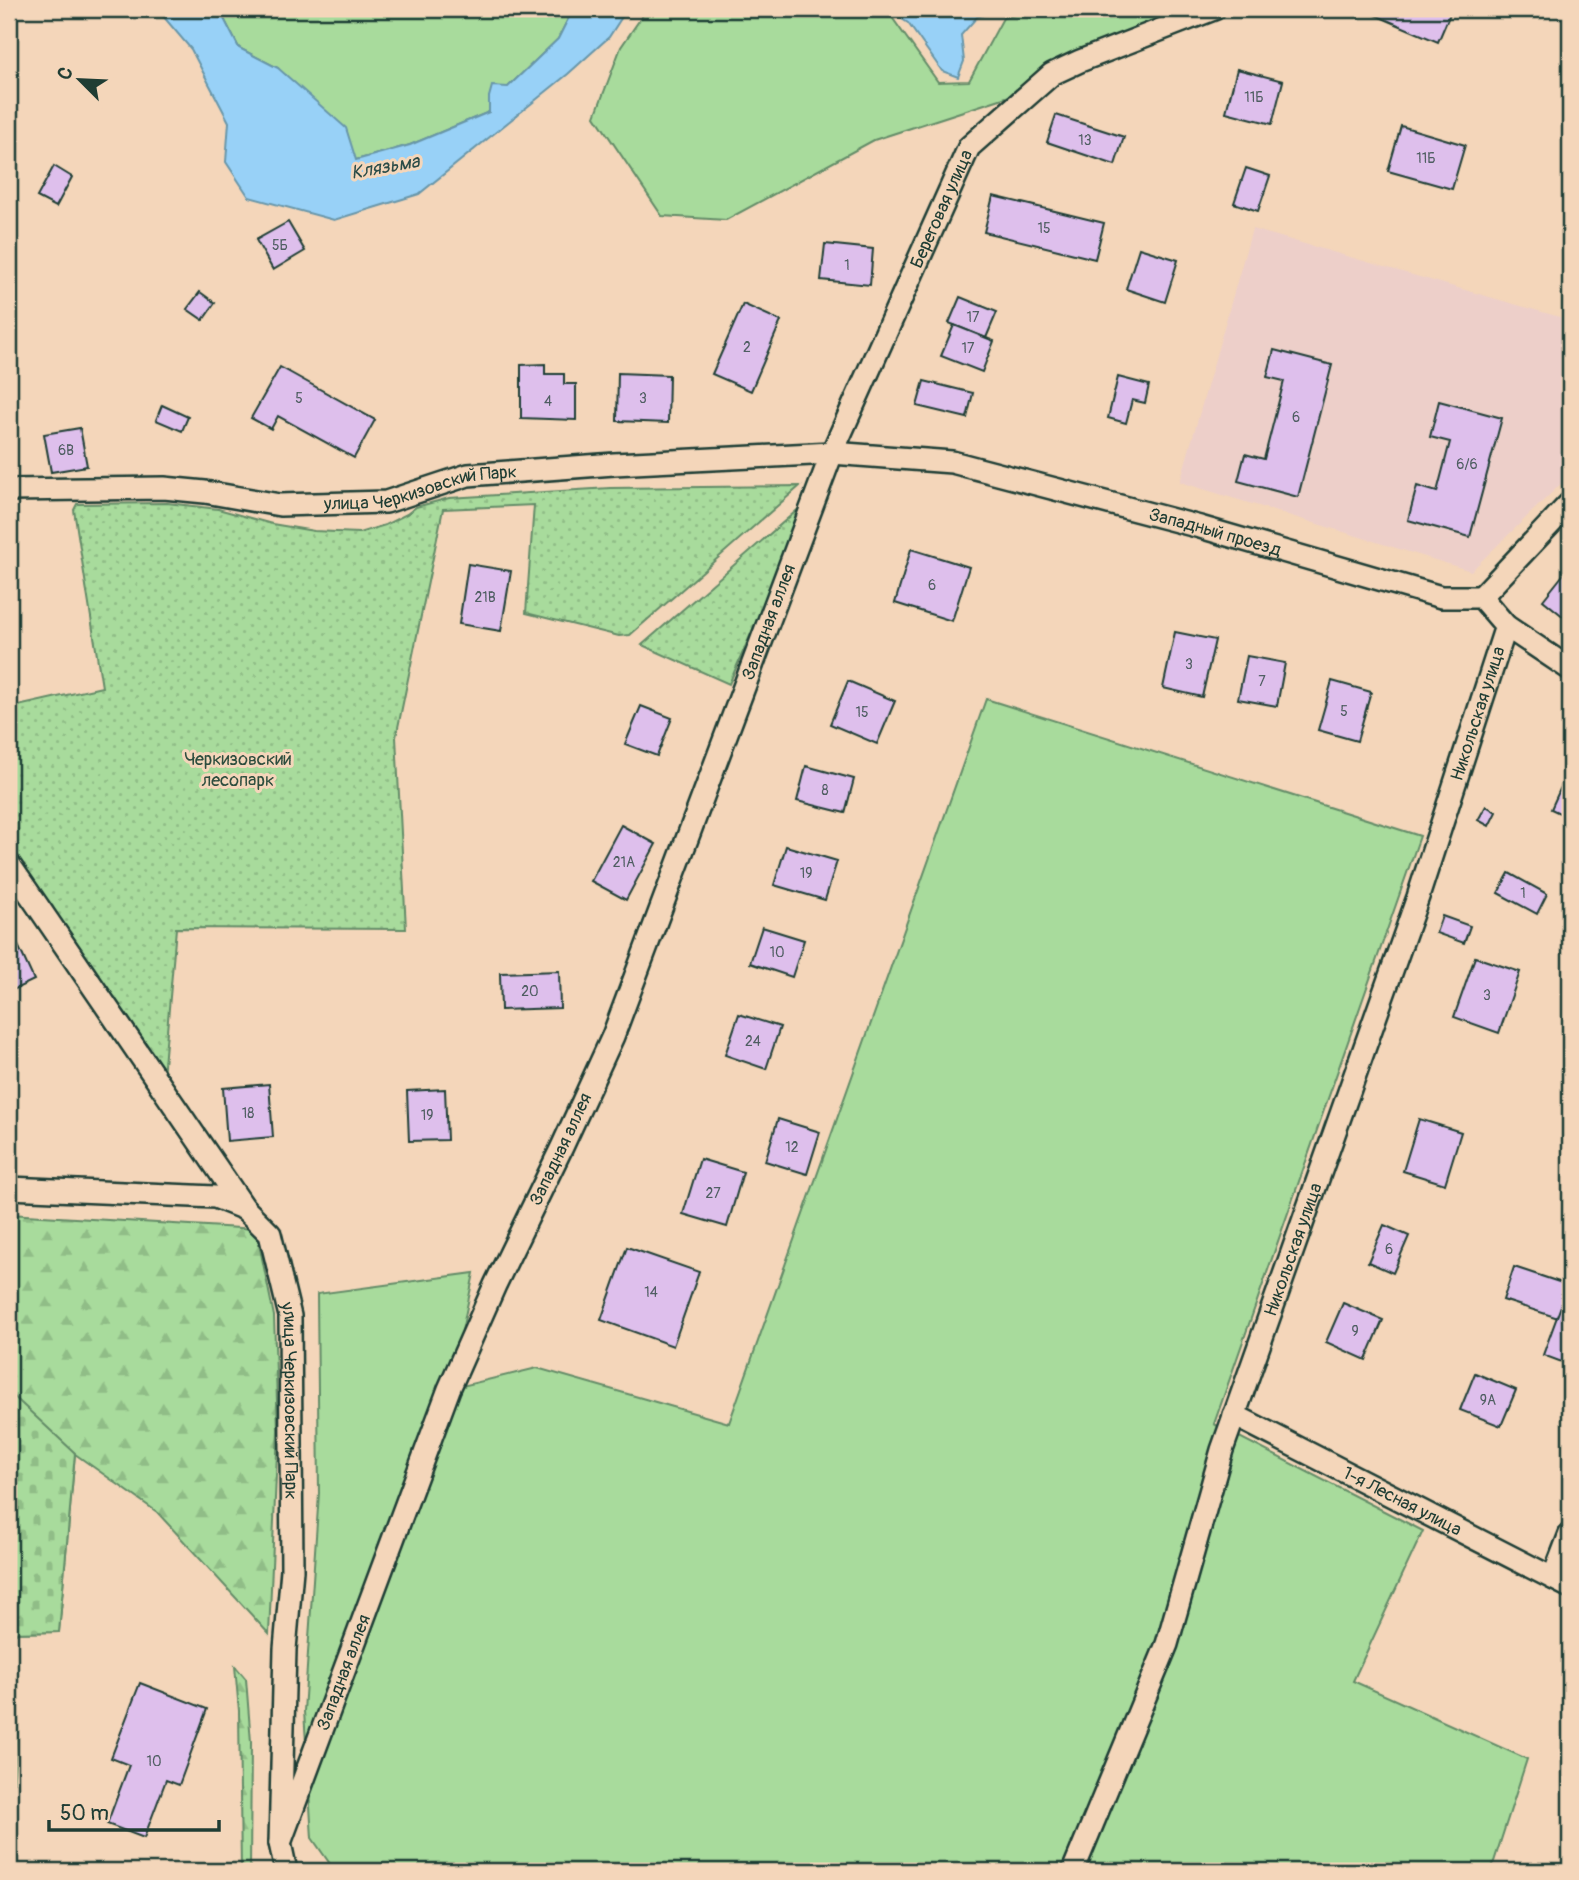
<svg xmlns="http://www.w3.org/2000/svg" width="1579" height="1880" viewBox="0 0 1579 1880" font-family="Pangolin,sans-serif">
	<defs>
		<pattern id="forest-firs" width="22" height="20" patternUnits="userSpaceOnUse" patternTransform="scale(1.75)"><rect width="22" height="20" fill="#a8db9c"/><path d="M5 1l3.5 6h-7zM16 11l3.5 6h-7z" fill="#90bd87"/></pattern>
		<pattern id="cemetery-stones" width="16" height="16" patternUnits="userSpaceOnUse" patternTransform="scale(1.75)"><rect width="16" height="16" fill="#a8db9c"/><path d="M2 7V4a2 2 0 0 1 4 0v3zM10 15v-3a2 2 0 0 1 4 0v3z" fill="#90bd87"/></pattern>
		<pattern id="park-dots" width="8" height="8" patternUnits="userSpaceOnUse" patternTransform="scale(1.75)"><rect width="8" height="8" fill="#a8db9c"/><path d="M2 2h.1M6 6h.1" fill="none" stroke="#90bd87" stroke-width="1.8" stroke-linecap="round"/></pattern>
	</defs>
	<rect width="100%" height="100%" fill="#f4d6ba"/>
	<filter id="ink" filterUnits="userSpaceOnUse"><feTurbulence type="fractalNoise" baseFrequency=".0143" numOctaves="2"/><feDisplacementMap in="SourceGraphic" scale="14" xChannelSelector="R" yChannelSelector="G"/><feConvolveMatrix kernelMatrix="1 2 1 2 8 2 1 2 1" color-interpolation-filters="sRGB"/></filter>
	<g filter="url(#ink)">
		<path fill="#edcfc9" d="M1252 229 1570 320V475L1471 571 1180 482Z"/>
		<g fill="#a8db9c" stroke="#648c68" stroke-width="2">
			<path d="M219 9H573L558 39 508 87 489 97V112L410 145 356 160 278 68 239 48Z"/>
			<path d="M647 9H886L938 82 969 81 1003 18 1037 9H1214L1077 74 874 140 726 220 662 216 595 116 621 47Z"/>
			<path d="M986 699 1420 836 1214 1424 1423 1531 1353 1681 1527 1759 1491 1871H335L312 1838 304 1711 319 1493 317 1294 474 1273 450 1389 537 1368 729 1423Z"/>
		</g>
		<g fill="url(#forest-firs)" stroke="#648c68" stroke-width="2">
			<path d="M9 1214 256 1229 274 1316 278 1430 269 1634 157 1512 75 1454 59 1632 9 1633Z"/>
			<path d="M235 1666 246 1679 251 1742 250 1871H241L239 1711Z"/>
			<path d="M9 1710 18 1711 9 1857Z"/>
		</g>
		<path fill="url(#cemetery-stones)" stroke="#648c68" stroke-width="2" d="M9 1392 75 1453 59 1632 9 1633Z"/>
		<g fill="url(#park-dots)" stroke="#648c68" stroke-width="2">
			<path d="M800 486 630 635 619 636 526 613 534 505 443 509 396 737 406 929 176 928 161 1100 9 866V708L102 687 74 510 77 504 167 503 218 509 272 524 314 531 359 533 385 525 407 514 416 507 449 498 610 488Z"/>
			<path d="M810 499 729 684 642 645Z"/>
		</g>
		<g fill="#98d1f7" stroke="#6896a9" stroke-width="2">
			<path d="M157 9H219L239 48 278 68 346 128 356 160 410 145 489 112V97L492 86 508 87 558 39 573 9H627L609 37 568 74 419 194 334 220 249 197 226 162 229 122 191 49Z"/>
			<path d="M905 9H1002L977 17 961 35 964 61 958 77 942 71 908 23 902 19Z"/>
		</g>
		<g fill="#debfec" stroke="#1f3d34" stroke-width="2">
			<path d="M1378 9H1452L1438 42 1375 15Z"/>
			<path d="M1237 69 1283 81 1272 124 1226 112Z"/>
			<path d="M1056 115 1124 137 1115 165 1047 142Z"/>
			<path d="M1401 126 1465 145 1452 189 1388 171Z"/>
			<path d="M54 166 72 177 56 207 37 197Z"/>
			<path d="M1246 168 1270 176 1258 211 1234 203Z"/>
			<path d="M993 196 1104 223 1095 259 984 232Z"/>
			<path d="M288 222 305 251 273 270 256 240Z"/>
			<path d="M825 244 873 249 870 285 821 280Z"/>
			<path d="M1139 248 1178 260 1165 302 1126 289Z"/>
			<path d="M200 292 215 303 203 320 187 309Z"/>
			<path d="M960 297 997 312 986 338 949 323Z"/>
			<path d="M743 304 781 321 751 391 712 374Z"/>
			<path d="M954 325 994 341 982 372 941 356Z"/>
			<path d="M1274 350 1332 365 1298 497 1238 481 1245 454 1264 459 1284 381 1267 377Z"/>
			<path d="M545 364V374H564V384H576V420L521 418V365Z"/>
			<path d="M280 367 375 420 354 458 278 416 271 429 251 418Z"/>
			<path d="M618 373 669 375 668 423 617 421Z"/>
			<path d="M1118 377 1149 385 1145 403 1132 400 1126 423 1108 418Z"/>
			<path d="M924 381 973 393 967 418 917 406Z"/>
			<path d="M1439 401 1502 418 1470 537 1408 520 1417 486 1437 492 1450 442 1430 437Z"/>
			<path d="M162 405 188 417 182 431 156 420Z"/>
			<path d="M80 428 87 466 51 472 44 434Z"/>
			<path d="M911 549 969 567 952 621 895 603Z"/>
			<path d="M468 564 511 571 501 631 459 624Z"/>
			<path d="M1570 566V622L1543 600Z"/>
			<path d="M1175 632 1215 640 1202 697 1163 688Z"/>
			<path d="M1247 656 1285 663 1277 706 1238 699Z"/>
			<path d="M848 681 895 701 877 744 830 724Z"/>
			<path d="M1332 681 1371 692 1357 741 1318 730Z"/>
			<path d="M641 706 672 718 657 756 625 744Z"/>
			<path d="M806 766 854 779 845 813 797 801Z"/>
			<path d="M1570 767V818L1551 809Z"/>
			<path d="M1486 806 1496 812 1489 826 1478 820Z"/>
			<path d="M621 825 656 844 626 900 591 881Z"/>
			<path d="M786 846 837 861 825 900 774 885Z"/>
			<path d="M1509 873 1547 894 1537 914 1498 893Z"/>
			<path d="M1442 916 1470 926 1464 943 1436 933Z"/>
			<path d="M762 927 804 940 792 977 750 963Z"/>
			<path d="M17 943 34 980 9 992V946Z"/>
			<path d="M1475 957 1520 972 1499 1033 1454 1017Z"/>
			<path d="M559 971 560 1008 501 1010 500 973Z"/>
			<path d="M739 1014 780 1027 766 1069 725 1055Z"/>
			<path d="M269 1084 273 1137 227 1141 223 1088Z"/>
			<path d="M445 1089 447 1140 409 1141 407 1091Z"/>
			<path d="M778 1119 820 1132 807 1174 765 1161Z"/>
			<path d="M1419 1119 1461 1132 1445 1184 1403 1171Z"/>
			<path d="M700 1159 743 1172 727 1227 683 1214Z"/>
			<path d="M1384 1225 1409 1236 1393 1273 1368 1262Z"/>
			<path d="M627 1247 699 1272 673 1346 601 1320Z"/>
			<path d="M1514 1267 1568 1285 1558 1318 1503 1300Z"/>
			<path d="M1569 1284 1570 1285V1365L1543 1355Z"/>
			<path d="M1343 1303 1383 1320 1366 1360 1326 1342Z"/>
			<path d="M1475 1373 1516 1390 1501 1426 1460 1410Z"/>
			<path d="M140 1683 207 1709 179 1785 166 1780 144 1838 107 1824 129 1765 111 1758Z"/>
		</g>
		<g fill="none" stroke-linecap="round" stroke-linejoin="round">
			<g stroke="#1f3d34" stroke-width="26">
				<g id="street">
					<path id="s1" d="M9 490 164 488 205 492 280 505 386 502 468 475 614 464 832 453 952 462 1200 527 1441 597H1481L1506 626 1570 669"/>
					<path d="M1481 597 1570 503"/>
					<path d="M9 864 245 1209"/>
					<path id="s2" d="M9 1188 215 1197 245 1209 270 1234 290 1316 292 1570 285 1649 280 1843 286 1871"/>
					<path id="s3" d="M1234 1415 1570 1587"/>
					<path d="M1553 1578 1570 1534"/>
					<path id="s4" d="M280 1843 449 1389 495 1285 562 1147 613 1036 832 453 969 147 1052 74 1080 61 1214 9"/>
					<path id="s5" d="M1073 1871 1167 1644 1222 1450 1418 897 1506 626"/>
				</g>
			</g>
			<use href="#street" stroke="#f4d6ba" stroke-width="21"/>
		</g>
	</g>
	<g text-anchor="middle" stroke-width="6" stroke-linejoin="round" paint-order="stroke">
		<g font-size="14" fill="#4f5e62">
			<text x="1254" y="102">11Б</text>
			<text x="1085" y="145">13</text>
			<text x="1426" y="163">11Б</text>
			<text x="1044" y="233">15</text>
			<text x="280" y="250">5Б</text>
			<text x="847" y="270">1</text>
			<text x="973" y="322">17</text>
			<text x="747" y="352">2</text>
			<text x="968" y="353">17</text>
			<text x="299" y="403">5</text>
			<text x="643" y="403">3</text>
			<text x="548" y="406">4</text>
			<text x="1296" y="422">6</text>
			<text x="66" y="455">6В</text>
			<text x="1467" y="469">6/6</text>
			<text x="932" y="590">6</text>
			<text x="485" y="602">21В</text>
			<text x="1189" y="669">3</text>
			<text x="1262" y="686">7</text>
			<text x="1344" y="716">5</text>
			<text x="862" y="717">15</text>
			<text x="825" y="795">8</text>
			<text x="624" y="867">21А</text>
			<text x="806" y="878">19</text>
			<text x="1523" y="898">1</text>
			<text x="777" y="957">10</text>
			<text x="530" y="996">20</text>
			<text x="1487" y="1000">3</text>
			<text x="753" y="1046">24</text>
			<text x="248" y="1118">18</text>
			<text x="427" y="1120">19</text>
			<text x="792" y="1152">12</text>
			<text x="713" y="1198">27</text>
			<text x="1389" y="1254">6</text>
			<text x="651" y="1297">14</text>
			<text x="1355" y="1336">9</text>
			<text x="1488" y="1405">9А</text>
			<text x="154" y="1766">10</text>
		</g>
		<g font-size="18" fill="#1f3d34" stroke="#f4d6ba">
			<text dy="6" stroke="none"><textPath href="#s4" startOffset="1764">Береговая улица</textPath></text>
			<text dy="6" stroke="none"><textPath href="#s1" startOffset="415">улица Черкизовский Парк</textPath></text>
			<text dy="6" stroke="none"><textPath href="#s1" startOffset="1222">Западный проезд</textPath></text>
			<text dy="6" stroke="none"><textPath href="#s4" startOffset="1316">Западная аллея</textPath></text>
			<text dy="6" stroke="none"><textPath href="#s5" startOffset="1227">Никольская улица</textPath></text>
			<text dy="6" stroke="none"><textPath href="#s4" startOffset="749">Западная аллея</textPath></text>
			<text dy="6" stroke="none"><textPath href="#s5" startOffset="660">Никольская улица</textPath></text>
			<text dy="6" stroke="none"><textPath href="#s2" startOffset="443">улица Черкизовский Парк</textPath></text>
			<text dy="6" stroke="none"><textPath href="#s3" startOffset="189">1-я Лесная улица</textPath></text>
			<text dy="6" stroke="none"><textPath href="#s4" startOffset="182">Западная аллея</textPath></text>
		</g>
		<g font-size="18" fill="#2d4d3e" stroke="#f4d6ba">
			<text x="238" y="765">Черкизовский<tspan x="238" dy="21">лесопарк</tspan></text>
		</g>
		<g font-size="19" font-style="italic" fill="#2b4c48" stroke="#f4d6ba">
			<text transform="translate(385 166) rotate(-10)" y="7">Клязьма</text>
		</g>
	</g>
	<rect width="1579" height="1880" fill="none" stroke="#f4d6ba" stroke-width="35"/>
	<rect x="18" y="18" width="1544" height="1845" fill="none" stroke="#1f3d34" stroke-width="2.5" filter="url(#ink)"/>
	<g transform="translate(80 80) rotate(294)" stroke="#f4d6ba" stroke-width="5" paint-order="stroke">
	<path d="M0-5L12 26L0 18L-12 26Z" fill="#1f3d34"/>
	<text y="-10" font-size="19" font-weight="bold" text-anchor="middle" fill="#1f3d34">С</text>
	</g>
	<path d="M49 1820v10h170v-10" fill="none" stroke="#1f3d34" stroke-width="3.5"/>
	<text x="60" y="1820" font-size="21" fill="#1f3d34" stroke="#f4d6ba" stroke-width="5" paint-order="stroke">50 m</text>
</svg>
